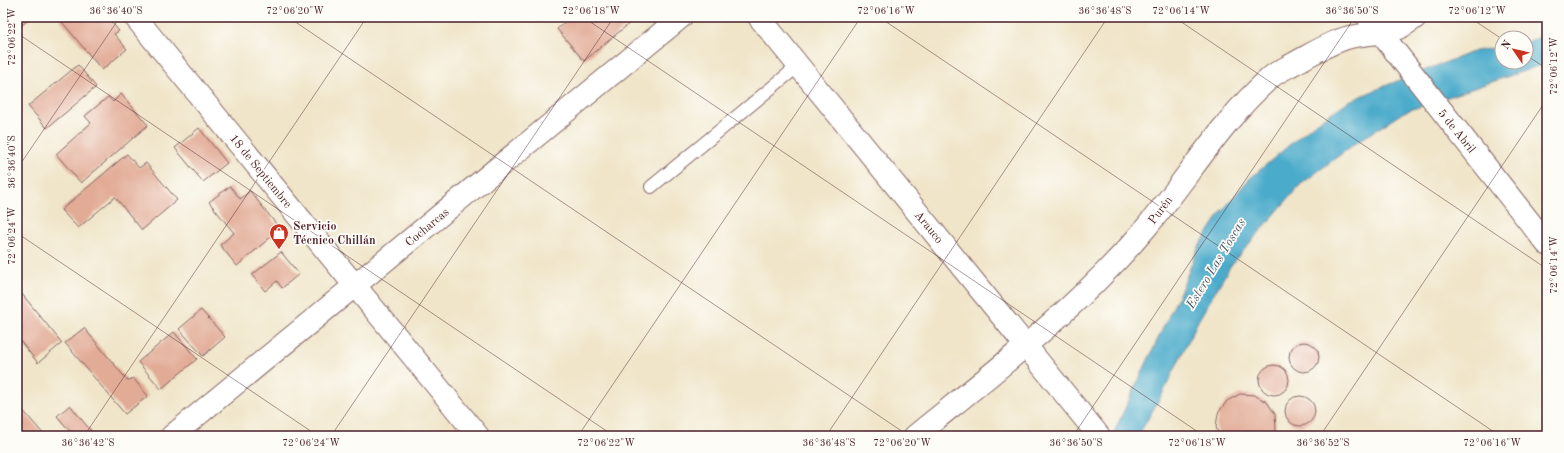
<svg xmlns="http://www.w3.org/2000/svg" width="1564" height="453" viewBox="0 0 1564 453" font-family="'Old Standard TT',serif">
	<rect width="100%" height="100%" fill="#fdfcf7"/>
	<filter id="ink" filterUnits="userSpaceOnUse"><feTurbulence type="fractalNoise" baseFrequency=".025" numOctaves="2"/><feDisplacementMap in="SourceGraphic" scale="8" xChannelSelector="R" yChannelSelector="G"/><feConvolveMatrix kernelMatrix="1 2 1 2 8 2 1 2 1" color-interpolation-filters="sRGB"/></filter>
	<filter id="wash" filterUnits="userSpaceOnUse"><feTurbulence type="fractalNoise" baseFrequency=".012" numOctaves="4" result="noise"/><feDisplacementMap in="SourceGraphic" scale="16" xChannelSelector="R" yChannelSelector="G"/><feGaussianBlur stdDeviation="0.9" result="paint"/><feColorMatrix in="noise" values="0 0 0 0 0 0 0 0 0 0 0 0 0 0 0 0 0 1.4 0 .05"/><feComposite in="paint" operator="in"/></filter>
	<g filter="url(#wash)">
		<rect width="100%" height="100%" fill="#f0e5c9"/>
		<path fill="#4cabcb" stroke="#4b657b" d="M1547 35V63L1404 112 1353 145 1300 185 1231 265 1198 321 1164 391 1138 436H1112L1181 290 1198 248 1222 211 1248 180 1313 125 1349 101 1397 81 1475 51 1502 47V62H1526V42Z"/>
		<g id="blocks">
			<g fill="#e2ab96">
				<path d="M17 17H32L17 29Z"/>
				<path d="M58 17H107L119 31 114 34 127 49 102 70Z"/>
				<path d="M571 17H637L584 61 557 29Z"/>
				<path d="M78 65 96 87 47 128 28 106Z"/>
				<path d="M121 94 148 125 81 183 56 154 91 123 85 116 108 97 113 102Z"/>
				<path d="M199 128 227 163 203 182 175 148Z"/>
				<path d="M127 154 139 168 146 163 177 200 142 230 115 197 78 228 61 210Z"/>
				<path d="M230 186 240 199 250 191 280 229 237 266 220 245 234 233 209 202Z"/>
				<path d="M281 252 299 274 282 288 277 281 265 291 252 275Z"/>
				<path d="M17 288 62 343 38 363 17 337Z"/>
				<path d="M201 310 225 337 203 356 179 329Z"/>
				<path d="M84 328 128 381 133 378 148 396 125 414 65 343Z"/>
				<path d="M174 332 197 359 161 389 138 362Z"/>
				<circle cx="1304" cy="357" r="15"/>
				<circle cx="1274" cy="380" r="15"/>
				<path d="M1240 394 1254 395 1267 402 1275 414 1276 429 1273 436H1219L1216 427 1218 413 1227 401Z"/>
				<circle cx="1300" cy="411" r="15"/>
				<path d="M70 405 95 436H74L57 416Z"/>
				<path d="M20 407 45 436H18L22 433 17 427V410Z"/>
			</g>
		</g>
	</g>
	<g filter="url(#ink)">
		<use href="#blocks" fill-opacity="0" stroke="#846462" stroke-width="1"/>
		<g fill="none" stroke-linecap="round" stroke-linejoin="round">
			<g stroke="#846462" stroke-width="14">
				<path id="service" d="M651 187 798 66"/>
			</g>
			<g stroke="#846462" stroke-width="24">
				<g id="minor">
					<path d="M759 17 1099 436"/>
					<path d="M172 436 681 17"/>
					<path d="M915 436C995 371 1078 308 1144 230 1187 180 1220 122 1270 78 1276 72 1286 68 1293 64 1312 54 1330 42 1350 37 1379 31 1391 37 1416 17"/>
				</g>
			</g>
			<g stroke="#846462" stroke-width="24">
				<g id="tertiary">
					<path d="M135 17 478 436"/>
					<path d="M1368 17 1547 244"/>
				</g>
			</g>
			<use href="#service" stroke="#fff" stroke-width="12"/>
			<use href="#minor" stroke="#fff" stroke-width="22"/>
			<use href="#tertiary" stroke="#fff" stroke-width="22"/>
		</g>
	</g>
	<path fill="none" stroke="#4a1f2b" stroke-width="1" stroke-opacity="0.45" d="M288 17 909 436M583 17 1204 436M879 17 1500 436M1174 17 1547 269M1469 17 1502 39M17 33 614 436M1526 55 1547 69M17 169 120 17M17 233 318 436M17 432 23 436M84 436 367 17M331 436 614 17M578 436 861 17M826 436 1108 17M1073 436 1355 17M1320 436 1547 99"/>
	<defs>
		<g id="shop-pin" transform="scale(1)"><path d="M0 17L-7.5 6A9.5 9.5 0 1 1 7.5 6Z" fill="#c8321e" stroke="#fdfcf7"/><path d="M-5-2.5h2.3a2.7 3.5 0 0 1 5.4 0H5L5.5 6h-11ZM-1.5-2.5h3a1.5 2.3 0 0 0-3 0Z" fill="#fff"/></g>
	</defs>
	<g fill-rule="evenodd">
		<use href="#shop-pin" x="279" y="233"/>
	</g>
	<g text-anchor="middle" stroke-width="3.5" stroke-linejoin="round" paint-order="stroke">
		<g font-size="12" fill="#4a1f2b" stroke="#fdfcf7">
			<text transform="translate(1457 131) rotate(51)" y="4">5 de Abril</text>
			<text transform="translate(261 171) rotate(51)" y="4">18 de Septiembre</text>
			<text transform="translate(1160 210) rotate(-53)" y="4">Purén</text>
			<text transform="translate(427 227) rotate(-40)" y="4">Cocharcas</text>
			<text transform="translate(929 227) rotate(51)" y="4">Arauco</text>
		</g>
		<g font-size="12" font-weight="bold" fill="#4a1f2b" stroke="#fdfcf7" text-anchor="start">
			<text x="293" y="230">Servicio<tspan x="293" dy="14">Técnico Chillán</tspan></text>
		</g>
		<g font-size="13" font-style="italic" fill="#4b576b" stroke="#fdfcf7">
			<text transform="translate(1215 263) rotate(-59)" y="5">Estero Las Toscas</text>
		</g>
	</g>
	<rect width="1564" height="453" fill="none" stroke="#fdfcf7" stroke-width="44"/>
	<g transform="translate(1514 50) rotate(304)"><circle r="19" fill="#fdfcf7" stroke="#b5a4a5"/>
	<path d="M0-3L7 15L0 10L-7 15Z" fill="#c8321e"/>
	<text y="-6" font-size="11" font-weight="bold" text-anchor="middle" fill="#4a1f2b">N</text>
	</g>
	<rect x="22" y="22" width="1520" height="409" fill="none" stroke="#4a1f2b" stroke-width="1.5"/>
	<g font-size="10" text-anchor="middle" fill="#4a1f2b">
		<text x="116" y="14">36°36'40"S</text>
		<text x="295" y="14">72°06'20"W</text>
		<text x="591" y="14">72°06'18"W</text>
		<text x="886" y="14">72°06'16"W</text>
		<text x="1105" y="14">36°36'48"S</text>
		<text x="1181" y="14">72°06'14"W</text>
		<text x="1352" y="14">36°36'50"S</text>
		<text x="1477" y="14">72°06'12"W</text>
		<text transform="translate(11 37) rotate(-90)" y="4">72°06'22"W</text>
		<text transform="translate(1553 66) rotate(-90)" y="4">72°06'12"W</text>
		<text transform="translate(11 162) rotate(-90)" y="4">36°36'40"S</text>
		<text transform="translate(11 236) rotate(-90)" y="4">72°06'24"W</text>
		<text transform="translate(1553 265) rotate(-90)" y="4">72°06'14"W</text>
		<text x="88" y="446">36°36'42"S</text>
		<text x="311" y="446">72°06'24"W</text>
		<text x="606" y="446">72°06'22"W</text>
		<text x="829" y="446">36°36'48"S</text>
		<text x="902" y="446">72°06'20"W</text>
		<text x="1076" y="446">36°36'50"S</text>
		<text x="1197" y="446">72°06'18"W</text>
		<text x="1323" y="446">36°36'52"S</text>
		<text x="1492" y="446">72°06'16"W</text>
	</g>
</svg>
